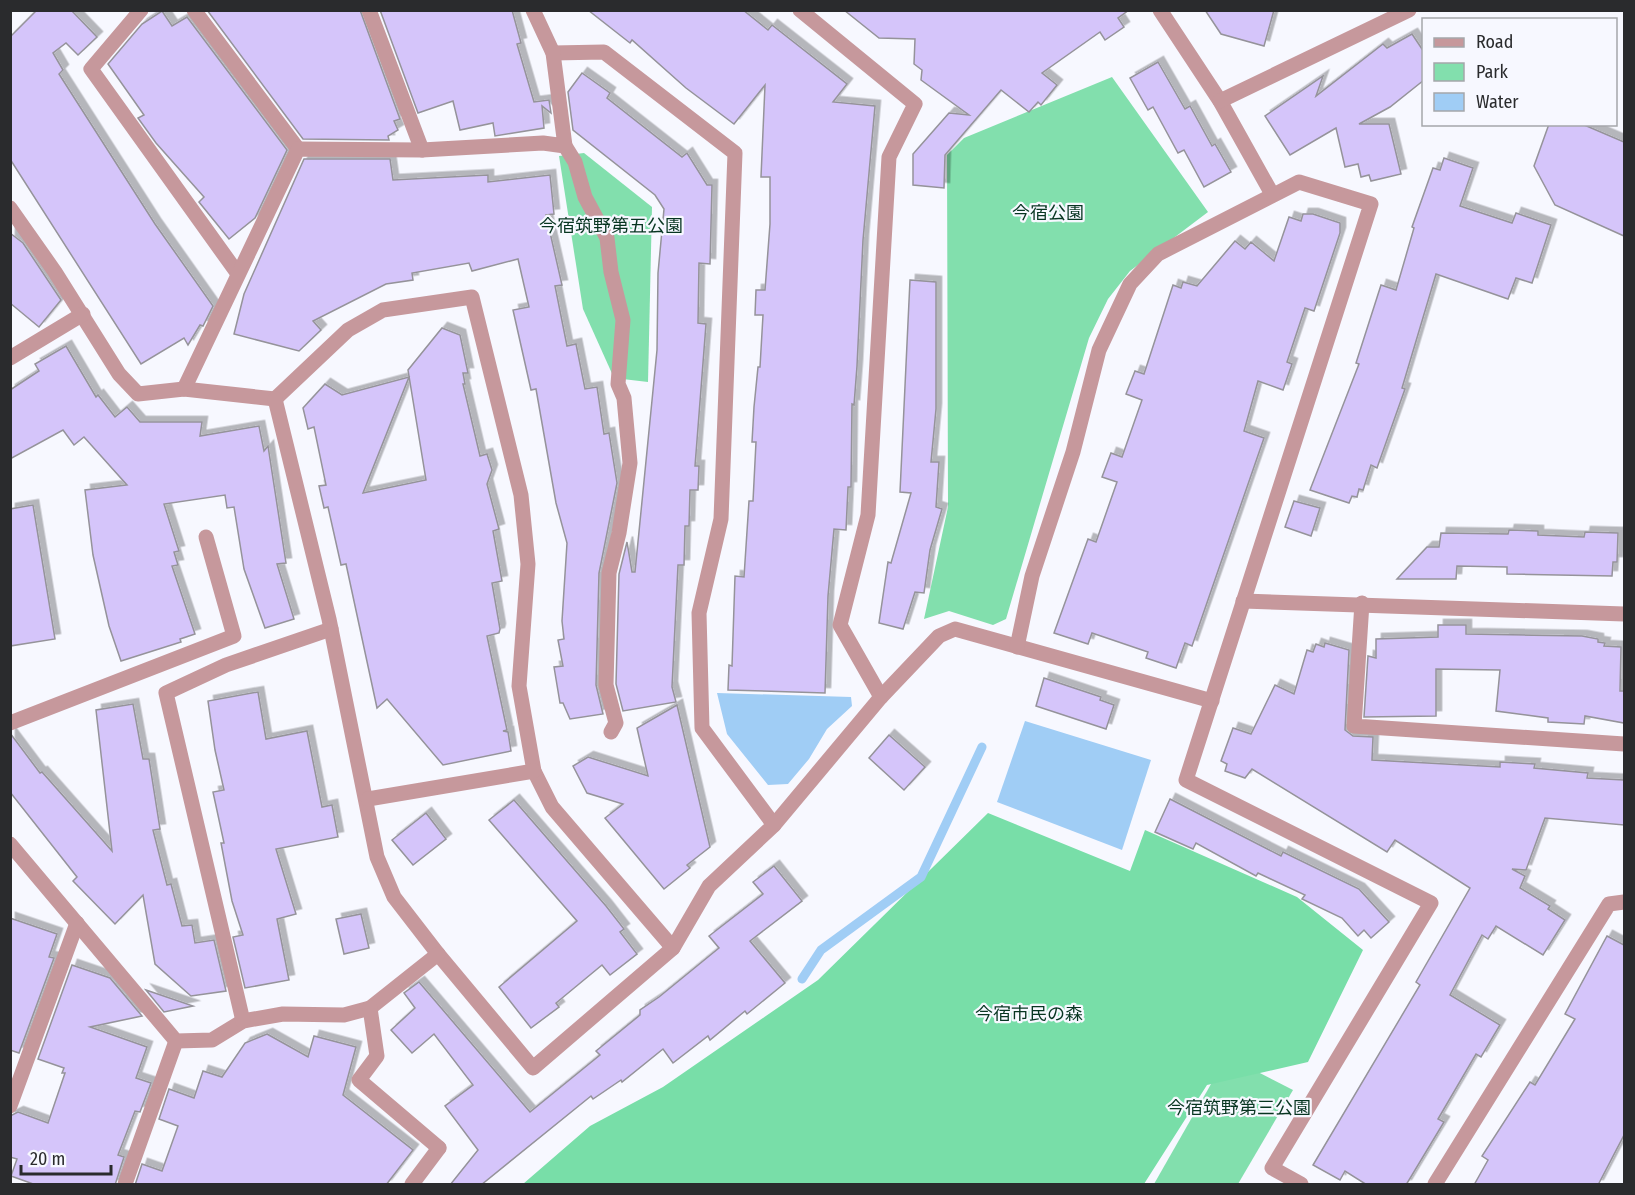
<svg xmlns="http://www.w3.org/2000/svg" width="1635" height="1195" viewBox="0 0 1635 1195" font-family="'Fira Sans Condensed','Noto Sans JP',sans-serif">
	<defs>
		<filter id="shadow"><feDropShadow dx="5.5" dy="-5.5" stdDeviation="0" flood-color="#0004"/></filter>
	</defs>
	<rect width="100%" height="100%" fill="#f7f8ff"/>
	<g fill="#82dfad">
		<path d="M1112 77 1208 212 1130 271 1108 299 1089 338 1006 619 993 625 949 611 924 619 948 507 947 155 964 138Z"/>
		<path d="M584 153 652 207 648 382 614 378 583 309 559 156Z"/>
		<path d="M1227 1056 1293 1090 1238 1184H1154Z"/>
	</g>
	<path fill="#78dea8" d="M988 813 1130 871 1145 830 1297 897 1363 950 1308 1062 1207 1085 1144 1184H523L590 1126 663 1087 818 980Z"/>
	<g fill="#a0cdf5">
		<path d="M717 693 851 697 852 706 827 729 809 759 788 784 768 785 727 734Z"/>
		<path d="M1025 721 1151 760 1122 850 997 802Z"/>
	</g>
	<g fill="none" stroke-linecap="round" stroke-linejoin="round">
		<path stroke="#a0cdf5" stroke-width="9" d="M802 979 821 950 921 877 982 747"/>
	</g>
	<g fill="#d5c5fa" stroke="#95939a" stroke-width="1.5" filter="url(#shadow)">
		<path d="M37 10H71L97 37 78 55 66 43 53 53 63 70 59 74 155 224 213 306 203 326 200 325 188 345 184 338 141 364 10 159V37Z"/>
		<path d="M207 10H360L400 119 394 121 398 130 388 136 389 140 303 139Z"/>
		<path d="M380 10H512L521 43 517 44 534 102 549 100 551 113 542 106 544 128 495 136 493 123 460 130 453 101 418 113Z"/>
		<path d="M588 10H743L768 30 772 25 847 84 833 102 875 106 863 240 857 366 854 405 852 404 851 487H848L846 530 834 529 828 596 825 693 728 690 729 665 732 666 735 576 744 577 749 501H753L756 442H752L754 407 758 367H760L763 315H755L756 290H765L770 224V177H761L765 85 734 124 686 88 632 40 630 43Z"/>
		<path d="M844 10H1129L1118 18 1124 27 1105 40 1100 32 1042 73 1057 85 1041 105 1038 102 1029 112 1001 90 945 155 944 188 913 185V154L949 113 969 115 921 80 922 70 914 64 915 39 879 38Z"/>
		<path d="M1205 10H1274L1264 46 1221 34Z"/>
		<path d="M162 11 172 26 187 17 287 150 255 218 229 239 199 202 204 197 156 143 138 118 144 115 108 64 142 24Z"/>
		<path d="M1412 34 1424 52V80L1390 107 1359 124H1389L1401 174 1371 181 1369 175 1361 177 1358 164 1345 167 1336 128 1290 155 1265 116 1323 76 1316 96 1383 44 1387 48Z"/>
		<path d="M1158 62 1185 109 1190 106 1212 146 1215 144 1231 172 1204 187 1184 150 1178 153 1153 107 1148 110 1130 78Z"/>
		<path d="M582 73 610 93 607 98 682 157 687 153 707 185H712L710 264 699 263 698 323 706 324 695 466H699L698 490H690L689 526H685L684 565H678L672 687 676 702 623 711 616 684 619 574 627 542 632 572H635L657 350 658 273 664 209 655 195 573 130 568 92Z"/>
		<path d="M1549 124H1582L1624 142V236L1555 205 1534 166Z"/>
		<path d="M1444 158 1473 168 1460 206 1512 223 1516 213 1551 225 1532 283 1516 278 1508 299 1436 274 1402 388 1405 389 1377 468 1371 465 1363 490 1359 489 1357 497 1352 496 1349 503 1310 490 1359 364 1356 363 1381 285 1396 290 1414 228 1412 227 1433 168 1440 170Z"/>
		<path d="M304 159H390L393 180 488 175V182L550 175 554 214 546 215 562 285 555 286 567 346 576 344 585 389 597 387 604 434 609 433 617 483 599 573 596 685 603 714 570 719 563 703H560L554 667 563 666 558 640 564 639 562 621 567 543 556 503 536 389 531 390 513 310 529 307 518 259 472 271 469 263 412 273 413 280 386 284 313 321 321 330 299 351 234 334 244 294Z"/>
		<path d="M1303 214H1313L1340 223V233L1314 311 1305 308 1287 362 1292 364 1283 390 1258 381 1244 431 1264 438 1192 646 1185 643 1176 668 1146 658 1148 652 1092 633 1088 644 1054 633 1088 539 1096 542 1117 482 1102 477 1111 453 1122 457 1142 400 1126 394 1135 371 1144 374 1173 285 1181 288 1183 282 1197 286 1235 241 1245 249 1251 242 1274 261 1289 217 1301 221Z"/>
		<path d="M10 233 23 243 61 300 39 327 10 303Z"/>
		<path d="M910 280 936 282V409L931 462H939L936 507 942 509 930 550 924 593 915 592 903 629 879 623 888 562 891 563 911 493 900 492Z"/>
		<path d="M442 328 460 335 468 373H463L465 384H463L480 456 487 454 492 470 487 484 499 529 493 531 502 581 492 583 500 629 499 633 487 636 507 730 503 731 508 732 511 751 443 765 387 699 377 708 346 564 341 565 328 507 324 508 319 486 326 485 314 427 308 429 303 408 325 384 342 395 409 377 363 493 426 480 408 370Z"/>
		<path d="M66 346 96 397 98 395 115 417 127 407 140 422H202L200 436 259 426 264 451 268 446 286 563 277 564 294 619 265 628 244 569 234 507 227 508 225 495 164 504 179 551 174 552 178 565 172 566 195 634 180 639 181 642 121 661 109 626 93 555 85 490 127 485 84 437 74 445 63 430 10 459V390L39 371 35 364Z"/>
		<path d="M1294 501 1320 508 1311 536 1285 527Z"/>
		<path d="M33 505 55 639 10 646V509Z"/>
		<path d="M1509 530 1538 531V535L1584 537 1585 532 1618 533 1617 562H1613L1612 576 1507 574V567L1457 566 1456 579H1397L1427 547H1439L1441 533 1508 534Z"/>
		<path d="M1438 625H1466V634L1582 636 1598 639V642L1605 643 1604 646 1621 647 1620 691H1624V723L1585 716 1584 724 1548 722V718L1496 711 1500 670 1436 669V716L1364 717 1368 656 1376 658V639L1438 637Z"/>
		<path d="M1325 643 1349 650 1345 730 1353 736 1373 737 1372 760 1500 767V762L1535 764 1534 768 1588 773 1587 778 1624 780V825L1545 818 1526 870 1512 869 1525 876 1520 888 1550 906 1548 909 1565 920 1543 955 1496 926 1488 939 1482 935 1450 995 1500 1025 1481 1057 1476 1054 1438 1119 1444 1122 1406 1185H1367L1345 1171 1340 1180 1313 1165 1420 985 1416 982 1470 888 1395 840 1387 852 1252 769 1245 778 1225 771 1227 764 1221 761 1233 728 1251 734 1275 685 1294 694 1307 650 1313 652 1316 644 1324 647Z"/>
		<path d="M1044 678 1101 697 1100 700 1114 705 1106 729 1036 706Z"/>
		<path d="M258 692 266 739 307 731 322 807 332 805 338 837 276 849 296 914 277 919 289 980 245 988 233 937 243 935 232 901 221 843H224L213 792 224 790 215 750 208 701Z"/>
		<path d="M133 704 143 759H149L160 829 153 830 167 885 171 884 182 926 192 925 195 943 214 940 226 991 191 996 155 964 143 895 115 924 73 881 77 877 10 792V733L40 773 42 772 112 851 96 710Z"/>
		<path d="M677 705 710 847 687 865 690 868 664 889 605 818 623 804 587 793 573 766 588 757 648 776 637 728Z"/>
		<path d="M889 735 925 767 904 790 869 758Z"/>
		<path d="M1170 799 1281 856 1283 852 1359 889 1389 922 1371 938 1364 930 1358 936 1342 918 1302 899 1305 895 1258 873 1256 876 1196 843 1193 849 1155 832Z"/>
		<path d="M514 800 606 906 624 929 620 932 637 954 610 975 602 965 556 1003 559 1007 531 1028 499 987 577 921 489 820Z"/>
		<path d="M426 813 446 839 413 865 392 840Z"/>
		<path d="M774 866 802 901 750 941 785 983 747 1014 745 1011 710 1040 708 1036 673 1063 663 1049 622 1082 621 1080 593 1099 591 1096 481 1185H450L478 1150 445 1106 473 1085 434 1034 412 1053 391 1030 415 1008 404 993 419 982 530 1112 600 1055 596 1051 640 1015V1010L659 997 719 948 709 936 763 894 753 882Z"/>
		<path d="M361 914 369 948 344 954 336 919Z"/>
		<path d="M10 918 57 934 49 957 54 958 19 1053 10 1050Z"/>
		<path d="M1607 936 1624 945V1135L1598 1185H1474L1488 1160 1482 1156 1530 1082 1535 1085 1575 1019 1565 1014Z"/>
		<path d="M72 965 110 978 142 1016 90 1027 147 1047 136 1078 151 1083 140 1112 135 1111 118 1155 124 1157 115 1185H36L11 1176 17 1159 10 1157V1116L18 1112 48 1123 65 1073H62L64 1068 38 1059Z"/>
		<path d="M146 990 193 1006 164 1012Z"/>
		<path d="M267 1034 308 1057 314 1036 356 1047 343 1095 413 1150 386 1185H135L142 1164 162 1171 178 1126 159 1119 169 1089 194 1098 203 1071 222 1077 245 1043Z"/>
	</g>
	<g fill="none" stroke-linecap="round" stroke-linejoin="round">
		<g stroke="#c6989c" stroke-width="15">
			<path d="M565 146 575 162 585 197 607 238 611 272 623 320 618 384 624 398 630 463 619 533 609 573 606 685 616 723 611 732"/>
			<path d="M1362 603 1354 726 1624 744"/>
			<path d="M10 723 234 636 206 537"/>
			<path d="M412 1184 439 1148"/>
		</g>
		<g stroke="#c6989c" stroke-width="15">
			<path d="M141 10 91 69 238 274"/>
			<path d="M194 10 298 149"/>
			<path d="M369 10 422 150"/>
			<path d="M800 10 915 104 889 157 868 515 840 625 881 697"/>
			<path d="M1160 10 1220 101 1272 194"/>
			<path d="M553 53 604 52 735 153 721 519 699 613 702 728 774 825"/>
			<path d="M1220 101 1409 10"/>
			<path d="M10 208 55 272 119 374 138 394 184 389 275 399 348 330 383 310 472 297 521 495 528 564 519 686 534 771 552 807 673 948"/>
			<path d="M10 358 83 314"/>
			<path d="M184 389 298 149 422 150 543 143 565 146 553 53 533 10"/>
			<path d="M275 399 329 619 377 857 394 897 438 954 533 1068 673 948 709 886 774 825 881 697 939 636 955 629 1212 701"/>
			<path d="M1243 601 1624 614"/>
			<path d="M1017 647 1032 576 1073 452 1099 350 1130 284 1158 254 1299 182 1371 204 1186 780 1431 903 1272 1168 1301 1184"/>
			<path d="M368 799 534 771"/>
			<path d="M10 844 176 1041 212 1040 243 1021 283 1014 344 1015 370 1008 438 954"/>
			<path d="M370 1008 377 1056 359 1080 439 1148"/>
			<path d="M243 1021 166 693 226 665 331 629"/>
			<path d="M10 1106 77 923"/>
			<path d="M125 1184 176 1041"/>
			<path d="M1435 1184 1609 904 1624 902"/>
		</g>
	</g>
	<g text-anchor="middle" stroke-width="4.5" stroke-linejoin="round" paint-order="stroke">
		<g font-size="18" fill="#073521" stroke="#f7f8ff">
			<text x="1048" y="219">今宿公園</text>
			<text x="611" y="232">今宿筑野第五公園</text>
			<text x="1029" y="1020">今宿市民の森</text>
			<text x="1239" y="1114">今宿筑野第三公園</text>
		</g>
	</g>
	<rect width="1635" height="1195" fill="none" stroke="#2a2b2d" stroke-width="24"/>
	<rect x="1422" y="18" width="195" height="108" fill="#f7f8ff" stroke="#a5a6ab" stroke-width="1.5"/>
	<rect x="1434" y="38" width="30" height="9" fill="#c6989c" stroke="#a5a6ab" stroke-width="1.5"/>
	<text x="1476" y="48" font-size="18" fill="#2a2b2d">Road</text>
	<rect x="1434" y="63" width="30" height="18" fill="#82dfad" stroke="#a5a6ab" stroke-width="1.5"/>
	<text x="1476" y="78" font-size="18" fill="#2a2b2d">Park</text>
	<rect x="1434" y="93" width="30" height="18" fill="#a0cdf5" stroke="#a5a6ab" stroke-width="1.5"/>
	<text x="1476" y="108" font-size="18" fill="#2a2b2d">Water</text>
	<path d="M21 1165v9h90v-9" fill="none" stroke="#2a2b2d" stroke-width="3"/>
	<text x="30" y="1165" font-size="18" fill="#2a2b2d" stroke="#f7f8ff" stroke-width="4.5" paint-order="stroke">20 m</text>
</svg>
